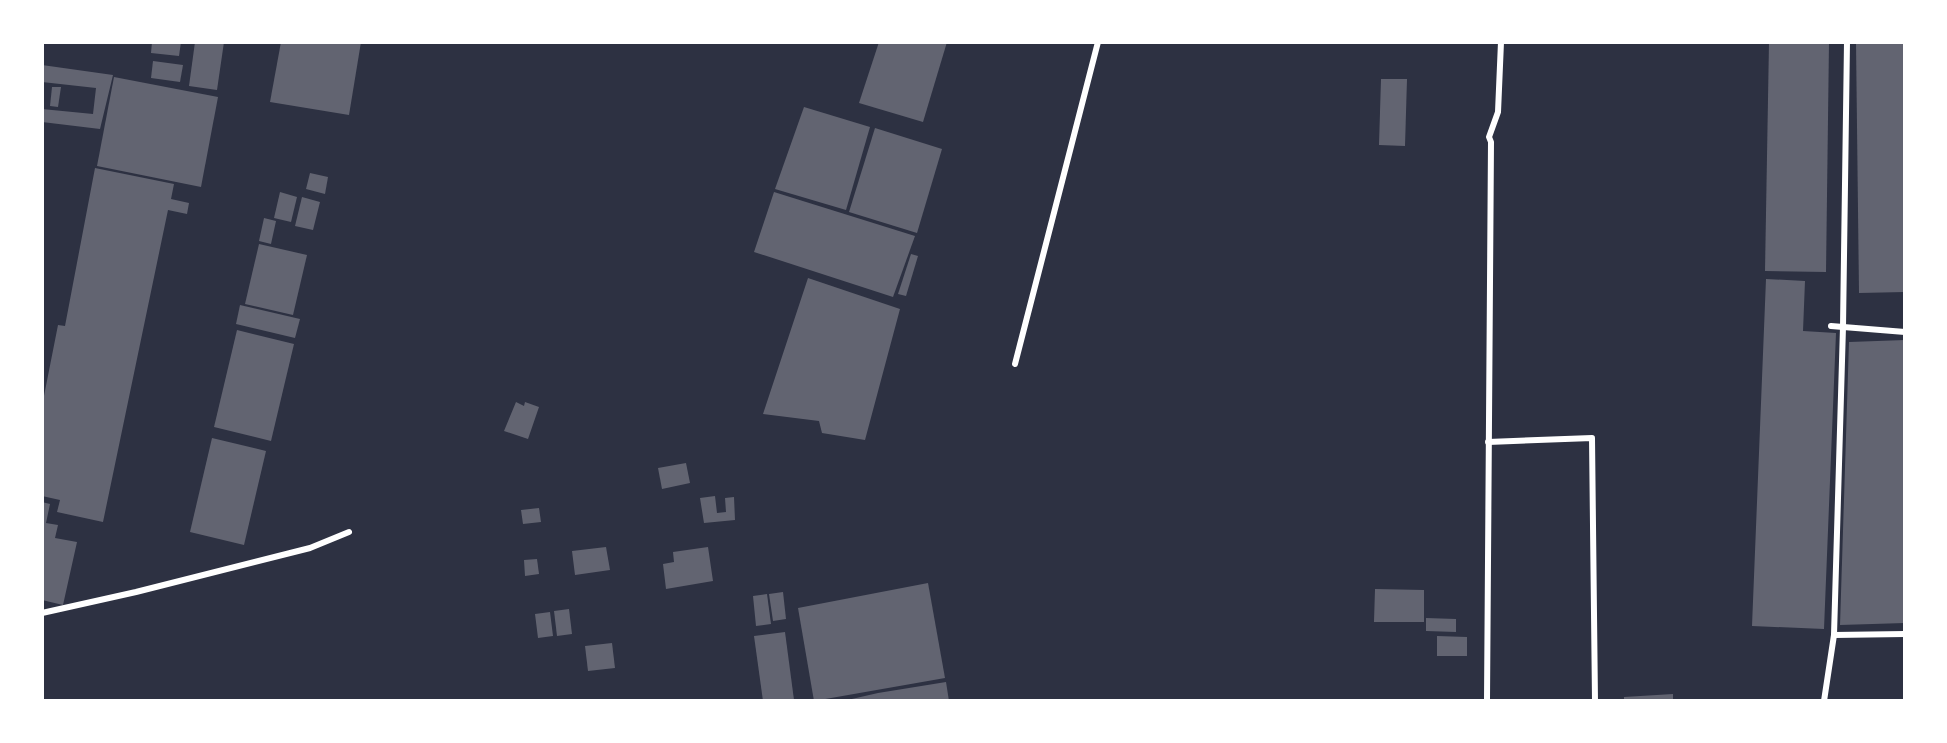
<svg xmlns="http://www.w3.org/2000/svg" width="1947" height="743" viewBox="0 0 1947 743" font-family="'Exo 2',sans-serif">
	<rect width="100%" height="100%" fill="#2d3142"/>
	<g fill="#626471">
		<path d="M152 42H181L179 56 151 53Z"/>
		<path d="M195 42H224L217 90 189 86Z"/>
		<path d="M281 42H361L349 115 270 102Z"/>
		<path d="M879 42H947L923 122 859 103Z"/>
		<path d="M1769 42H1829L1826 272 1765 271Z"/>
		<path d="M1856 42H1905V292L1859 293Z"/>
		<path d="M153 61 183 65 180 82 151 78Z"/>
		<path d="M42 65 113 75 100 129 42 122V109L93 114 96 88 42 82Z"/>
		<path d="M114 77 218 97 201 187 97 166Z"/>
		<path d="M1381 79H1407L1405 146 1379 145Z"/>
		<path d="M52 87H61L58 107 50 106Z"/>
		<path d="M804 107 870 127 846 210 775 189Z"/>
		<path d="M875 128 942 149 917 233 849 212Z"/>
		<path d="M95 168 174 184 171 199 189 203 187 214 168 210 103 522 57 512 60 500 42 496V406L58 325 65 326Z"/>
		<path d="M310 173 328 177 325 194 306 189Z"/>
		<path d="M280 192 297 197 291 222 274 218Z"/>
		<path d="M774 192 915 236 893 297 754 252Z"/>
		<path d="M302 197 320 202 313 230 295 226Z"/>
		<path d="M264 218 276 221 271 244 259 241Z"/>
		<path d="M259 244 307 255 293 315 245 304Z"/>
		<path d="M911 254 918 256 906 296 898 294Z"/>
		<path d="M808 278 900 309 865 440 822 433 819 421 763 414Z"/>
		<path d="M1766 279 1805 281 1803 331 1836 333 1824 629 1752 626Z"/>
		<path d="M240 305 300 319 295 338 236 324Z"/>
		<path d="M237 330 294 344 271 441 214 427Z"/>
		<path d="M1905 340V623L1840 625 1849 342Z"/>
		<path d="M516 402 524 406 525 402 539 407 528 439 504 431Z"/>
		<path d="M212 438 266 451 244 545 190 532Z"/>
		<path d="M686 463 690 483 662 489 658 468Z"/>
		<path d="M715 496 717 513 726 512 725 498 734 497 735 520 704 523 700 498Z"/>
		<path d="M42 502 50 504 46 523 58 525 55 538 77 542 63 605 42 600Z"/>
		<path d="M539 508 541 522 523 524 521 510Z"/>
		<path d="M606 547 610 570 575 575 572 551Z"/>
		<path d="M708 547 713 581 666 589 663 564 674 562 673 552Z"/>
		<path d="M537 559 539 574 525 576 524 560Z"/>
		<path d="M928 583 945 678 814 701 798 608Z"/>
		<path d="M1375 589 1424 590V622H1374Z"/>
		<path d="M783 592 786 619 773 621 769 594Z"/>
		<path d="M767 594 771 624 756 626 753 596Z"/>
		<path d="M569 609 572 634 557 636 554 611Z"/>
		<path d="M550 612 553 636 538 638 535 614Z"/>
		<path d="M1426 618 1456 619V632L1426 631Z"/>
		<path d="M785 632 794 700 763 701 754 636Z"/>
		<path d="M1437 636 1467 637V656H1437Z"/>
		<path d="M612 643 615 668 588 671 585 646Z"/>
		<path d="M946 682 949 701H843L878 693Z"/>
		<path d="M1673 694V701H1624V697Z"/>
	</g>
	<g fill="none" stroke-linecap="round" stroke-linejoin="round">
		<g stroke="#fff" stroke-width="6">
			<path d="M1847 42 1843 327 1834 635 1905 634"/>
			<path d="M1831 326 1905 332"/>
			<path d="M1015 364 1098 42"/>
			<path d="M1488 442 1592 438 1595 701"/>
			<path d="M42 613 136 592 310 548 349 532"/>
			<path d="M1487 701 1491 142 1489 137 1498 112 1501 42"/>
			<path d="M1824 701 1834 635"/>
		</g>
	</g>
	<rect width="1947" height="743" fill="none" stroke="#ffffff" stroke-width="88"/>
</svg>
